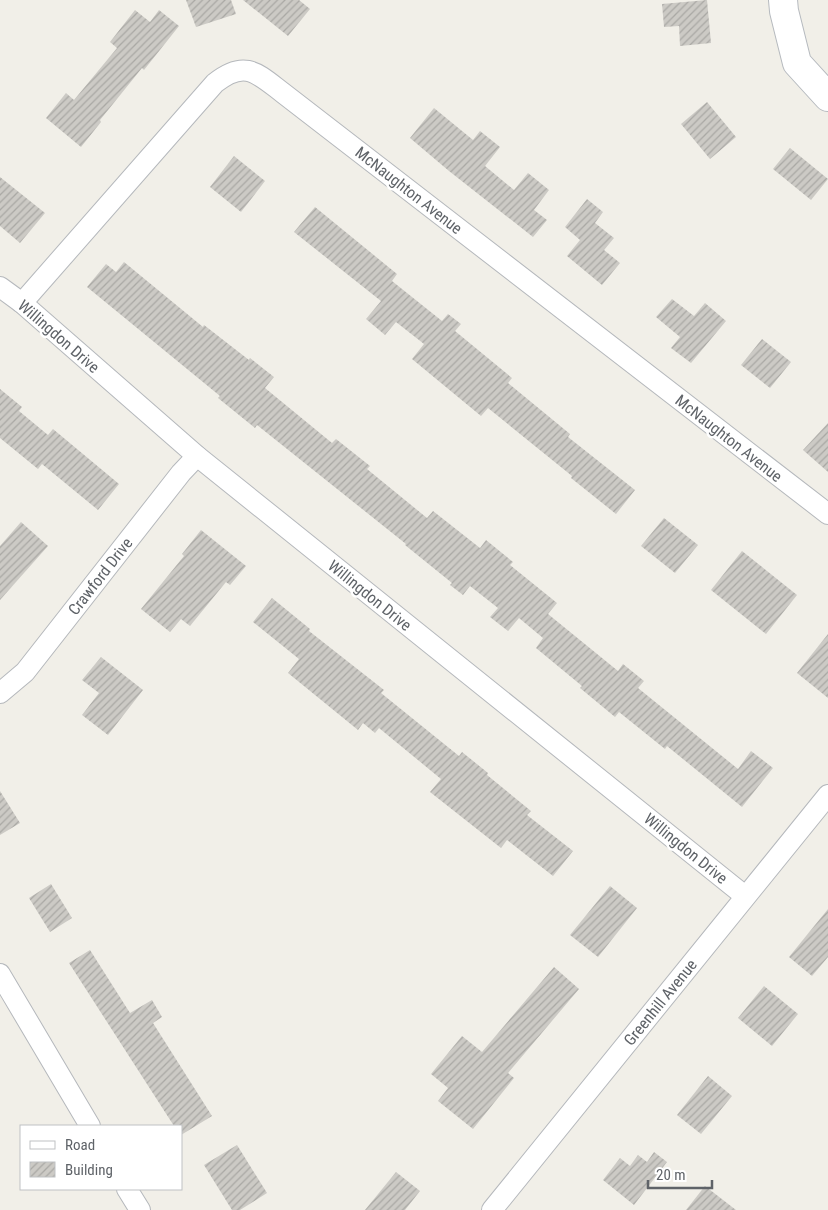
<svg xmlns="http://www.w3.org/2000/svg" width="828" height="1210" viewBox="0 0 828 1210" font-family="'Roboto Condensed',sans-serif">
	<defs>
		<pattern id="building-hatch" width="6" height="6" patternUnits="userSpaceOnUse" patternTransform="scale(1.25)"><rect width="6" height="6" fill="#cccac5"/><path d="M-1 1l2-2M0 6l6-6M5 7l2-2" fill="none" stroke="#a9a8a4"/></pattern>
	</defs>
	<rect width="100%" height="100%" fill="#f1efe8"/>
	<g fill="url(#building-hatch)">
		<path d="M186 0H231L236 14 196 27Z"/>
		<path d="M243 0H299L310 9 288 36Z"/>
		<path d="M707 0 711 43 680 46 679 26 664 27 662 4Z"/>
		<path d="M135 10 150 22 159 10 179 26 144 70 142 68 100 120 101 122 81 147 46 118 66 93 74 100 117 48 110 42Z"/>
		<path d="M707 102 736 137 710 159 681 124Z"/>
		<path d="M434 108 473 140 480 131 500 147 485 166 514 190 528 173 549 190 534 210 547 220 533 237 449 171 410 138Z"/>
		<path d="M790 148 828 179 811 200 773 169Z"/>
		<path d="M234 156 265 181 241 212 210 187Z"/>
		<path d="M0 177 45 213 20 243 0 226Z"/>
		<path d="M587 199 603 212 595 223 614 238 604 250 620 263 602 285 567 256 580 240 565 227Z"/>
		<path d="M315 207 397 274 392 281 442 321 448 314 461 324 455 331 512 378 508 383 570 434 568 437 635 490 616 514 571 478 572 476 488 408 481 416 412 359 424 344 396 322 385 335 366 319 381 301 294 232Z"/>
		<path d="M124 262 203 327 204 325 249 360 250 358 274 377 265 388 332 443 336 439 370 466 367 469 427 518 433 511 480 548 486 540 513 562 510 565 557 603 548 614 618 671 623 664 644 681 638 688 738 769 751 751 773 768 742 807 667 746 665 749 619 712 615 717 580 688 582 686 536 648 543 638 519 618 508 631 490 617 498 608 470 586 463 595 450 585 452 583 405 545 406 544 257 425 255 428 218 398 220 396 87 287 106 264 116 272Z"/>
		<path d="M672 299 694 316 705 303 726 321 691 363 671 348 680 337 656 317Z"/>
		<path d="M762 339 791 362 770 388 741 365Z"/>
		<path d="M0 389 22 407 19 411 48 435 53 429 119 484 98 510 42 464 38 469 0 438Z"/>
		<path d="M828 423V472L803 450Z"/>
		<path d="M664 518 698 545 675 573 641 546Z"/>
		<path d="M21 522 48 546 0 600V546Z"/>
		<path d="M201 530 246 566 230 585 226 582 190 626 181 619 170 632 141 609 184 556 182 554Z"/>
		<path d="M742 551 797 595 766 634 711 590Z"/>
		<path d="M272 598 310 629 309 631 384 690 381 693 459 756 462 752 488 773 487 775 531 811 527 815 573 851 553 876 507 840 501 848 430 792 441 779 379 728 375 733 363 723 358 730 288 673 299 659 253 622Z"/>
		<path d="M828 634V698L797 673Z"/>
		<path d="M101 657 143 690 108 735 82 715 99 693 82 680Z"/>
		<path d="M0 791 20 823 0 835Z"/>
		<path d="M51 884 72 918 50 932 29 898Z"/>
		<path d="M610 886 637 908 598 957 570 935Z"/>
		<path d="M828 909V957L812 976 789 957Z"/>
		<path d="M90 950 130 1013 152 1000 162 1017 153 1023 212 1116 181 1135V1126H174L69 963Z"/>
		<path d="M554 967 579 989 508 1073 514 1078 473 1129 438 1101 448 1088 431 1074 462 1036 482 1052Z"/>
		<path d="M764 986 798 1014 772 1046 738 1018Z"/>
		<path d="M708 1076 732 1096 701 1134 677 1115Z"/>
		<path d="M237 1145 267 1193 240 1210H232L204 1165Z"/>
		<path d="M654 1152 667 1162 634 1205 603 1180 620 1158 630 1166 638 1155 647 1162Z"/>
		<path d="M396 1172 420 1191 405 1210H365Z"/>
		<path d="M705 1186 736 1210H686Z"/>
	</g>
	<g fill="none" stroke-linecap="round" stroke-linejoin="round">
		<g stroke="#b5b8bc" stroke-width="22">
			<g id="street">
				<path d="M0 287 22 303 197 456 745 896"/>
				<path d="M22 303 215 83C245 59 257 73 283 93L828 514"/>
				<path d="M0 693 25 672 181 473 197 456"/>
				<path d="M0 974 90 1126"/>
				<path d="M127 1189 140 1210"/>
				<path d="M492 1210 828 795"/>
			</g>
		</g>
		<g stroke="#b6babf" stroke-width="30">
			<path id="secondary" d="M783 0 784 11 797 63 828 97"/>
		</g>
		<use href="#street" stroke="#fff" stroke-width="20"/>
		<use href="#secondary" stroke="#fff" stroke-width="28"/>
	</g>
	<g text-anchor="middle" stroke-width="5" stroke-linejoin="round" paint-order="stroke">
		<g font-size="16" fill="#5f6368" stroke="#fff">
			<text transform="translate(409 190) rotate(38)" y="6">McNaughton Avenue</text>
			<text transform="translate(59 336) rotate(41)" y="6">Willingdon Drive</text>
			<text transform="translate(729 438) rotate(38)" y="6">McNaughton Avenue</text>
			<text transform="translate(100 576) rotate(-52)" y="6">Crawford Drive</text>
			<text transform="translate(370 595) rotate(39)" y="6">Willingdon Drive</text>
			<text transform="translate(686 848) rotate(39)" y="6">Willingdon Drive</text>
			<text transform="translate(660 1002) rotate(-51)" y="6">Greenhill Avenue</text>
		</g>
	</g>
	<rect x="20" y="1125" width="162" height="65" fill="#ffffff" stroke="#bfc1c3"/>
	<rect x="30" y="1141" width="25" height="8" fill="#ffffff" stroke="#bfc1c3"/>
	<text x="65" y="1150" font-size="15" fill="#5f6368">Road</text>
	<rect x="30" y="1162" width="25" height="15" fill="url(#building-hatch)" stroke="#bfc1c3"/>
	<text x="65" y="1175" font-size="15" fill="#5f6368">Building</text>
	<path d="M648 1180v8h64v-8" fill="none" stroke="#5f6368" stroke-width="2.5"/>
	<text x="656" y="1180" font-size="15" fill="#5f6368" stroke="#ffffff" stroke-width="4" paint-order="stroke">20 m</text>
</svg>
